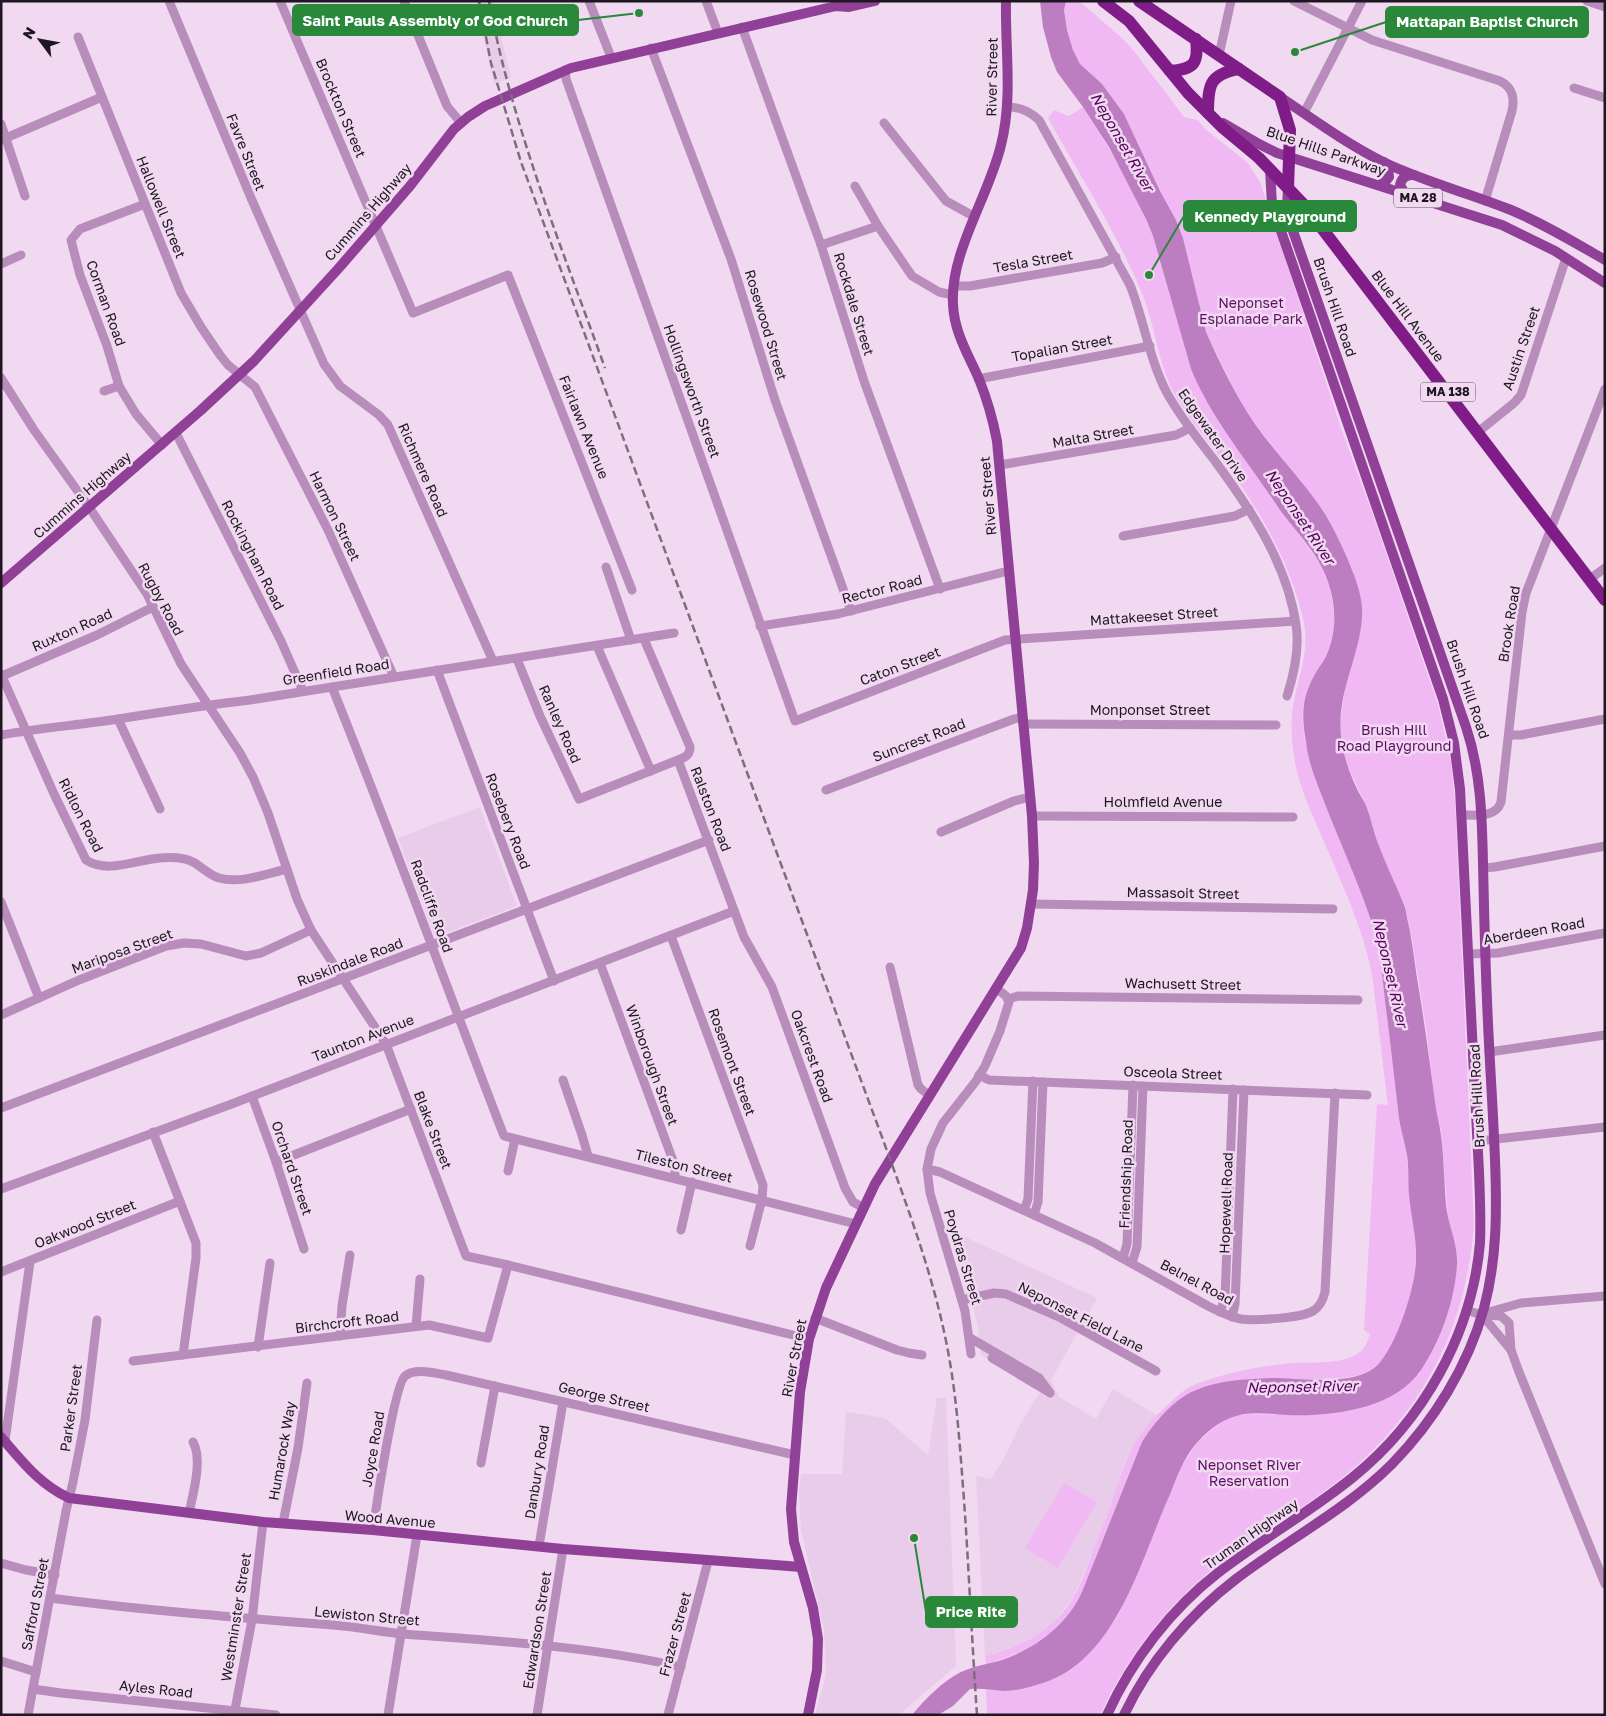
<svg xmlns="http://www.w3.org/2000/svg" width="1606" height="1716" viewBox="0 0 1606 1716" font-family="'Golos Text',sans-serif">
	<rect width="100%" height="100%" fill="#f0d9f1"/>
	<g fill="#e9ccea">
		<path d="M476 1H492L511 77 494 85Z"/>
		<path d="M480 807 517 906 435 937 398 838Z"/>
		<path d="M950 1230 1097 1298 1051 1380 1059 1397 1096 1419 1113 1389 1157 1415 1140 1435 1124 1463 1107 1517 1073 1598 1052 1624 1039 1634 1011 1648 985 1656 976 1476 991 1479 1003 1460 1023 1419 1041 1391 1026 1379 981 1355 978 1328 969 1289H967Z"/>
		<path d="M937 1398H946L956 1666 903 1711 901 1715H815L826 1675 824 1630 801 1530 799 1491 801 1474H842L846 1412 885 1418 928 1455Z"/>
	</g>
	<g fill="#f0b9f3">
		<path d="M1066 1H1079L1122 38 1134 51 1184 117 1198 120 1205 129 1247 162 1260 182 1342 431 1374 518 1438 705 1451 761 1455 800 1474 1225C1466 1326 1426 1407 1348 1473 1309 1505 1264 1530 1224 1560 1171 1600 1128 1654 1100 1715H987L986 1688C1037 1695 1073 1675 1104 1635 1109 1628 1115 1620 1119 1613 1130 1592 1138 1571 1146 1549 1158 1522 1169 1495 1181 1468L1197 1442 1219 1424 1232 1416 1247 1414 1291 1415H1323L1343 1412 1361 1407 1419 1374 1429 1355 1447 1313 1457 1255 1448 1218 1441 1130 1435 1106 1427 1034 1412 939 1405 906 1377 843 1371 824 1368 810 1346 762 1341 740 1340 721 1346 683 1347 558 1321 508 1257 426 1240 401 1225 371 1206 332 1183 238 1176 220 1160 191 1124 114 1080 64 1073 50 1067 30 1064 10Z"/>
		<path d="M1083 107C1110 148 1135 191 1153 236L1191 369 1197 382 1227 432 1320 564C1334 593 1341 627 1325 657 1318 672 1308 684 1304 701 1301 718 1304 739 1309 756 1325 816 1357 871 1374 932 1382 959 1383 986 1387 1014 1391 1046 1394 1078 1398 1110 1400 1126 1405 1142 1407 1158 1409 1172 1408 1186 1410 1199 1412 1220 1417 1241 1416 1262 1415 1289 1397 1345 1379 1365 1369 1374 1353 1377 1340 1378 1277 1383 1205 1365 1158 1420 1145 1436 1136 1457 1129 1476 1118 1503 1106 1531 1095 1559 1089 1574 1085 1590 1076 1604 1057 1636 1021 1655 986 1664L985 1656C1020 1648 1053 1630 1072 1600 1081 1585 1087 1567 1093 1551 1099 1534 1107 1518 1112 1501 1122 1469 1132 1439 1157 1415 1166 1407 1175 1397 1185 1390 1207 1376 1269 1364 1295 1363 1314 1362 1339 1364 1355 1355 1364 1351 1367 1343 1370 1334L1364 1330 1377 1104 1388 1105 1372 974C1362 925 1340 879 1320 833 1311 812 1301 790 1296 767 1292 748 1290 725 1293 706 1298 676 1311 649 1303 618 1289 561 1262 514 1228 467 1210 443 1190 421 1175 395 1159 366 1156 332 1145 301 1120 237 1081 178 1048 118L1054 110 1069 116Z"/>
		<path d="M1064 1483 1097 1502 1058 1568 1025 1548Z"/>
	</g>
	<path fill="#bd7dc1" d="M1040 1H1066L1064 10 1067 30 1073 50 1080 64 1102 84 1124 114 1160 191 1176 220 1183 238 1206 332C1220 363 1235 395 1255 424 1275 452 1299 477 1319 505 1333 525 1345 552 1354 575 1359 589 1363 602 1362 617 1359 662 1334 695 1342 744 1345 761 1351 777 1359 793 1362 798 1365 803 1367 808 1371 819 1373 830 1377 841 1385 863 1396 884 1404 905 1406 909 1407 918 1408 922 1413 945 1415 967 1419 990 1425 1027 1430 1064 1435 1102 1436 1113 1440 1124 1441 1136 1444 1158 1444 1182 1446 1205 1448 1225 1458 1244 1457 1264 1455 1300 1441 1340 1421 1370 1395 1409 1331 1417 1287 1415 1272 1414 1250 1411 1236 1416 1220 1420 1204 1434 1194 1446 1184 1459 1177 1476 1171 1492 1142 1555 1119 1656 1046 1682 1033 1686 1018 1691 1004 1691 992 1690 982 1688 970 1689L953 1706 938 1715H912C925 1699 943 1681 961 1672 974 1666 988 1664 1002 1660 1036 1648 1067 1625 1082 1592L1142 1442C1154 1423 1173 1400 1194 1391 1218 1380 1247 1379 1273 1378 1302 1378 1362 1388 1381 1361 1398 1340 1415 1288 1416 1261 1417 1239 1411 1217 1409 1195 1408 1181 1409 1168 1407 1155 1404 1139 1399 1124 1398 1109 1394 1078 1391 1047 1387 1016 1383 987 1382 959 1374 930 1360 885 1340 843 1323 799 1316 781 1308 761 1306 742 1303 725 1301 705 1308 689 1312 678 1318 669 1324 660 1337 636 1337 607 1328 582 1319 554 1297 533 1280 510 1250 464 1212 420 1191 369L1153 236 1146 219 1109 147 1083 107 1057 72 1051 57 1043 27Z"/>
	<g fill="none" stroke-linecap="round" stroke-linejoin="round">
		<g stroke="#b88dbb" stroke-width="9">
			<path d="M169 1 251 198 324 364 340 386 379 415 388 425 493 661"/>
			<path d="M280 1 413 313 508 275 632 590"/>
			<path d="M404 1 447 106 461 123"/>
			<path d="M589 1 611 57"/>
			<path d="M706 1 718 33"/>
			<path d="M1294 1 1372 40 1500 81C1512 87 1515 97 1512 111L1485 201"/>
			<path d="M1587 1 1605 7"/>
			<path d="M742 27 821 245 864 381 940 589"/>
			<path d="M78 37 181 293 201 327 220 355 228 365 255 387 328 530 394 677"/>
			<path d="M651 48 731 259 775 400 851 611"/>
			<path d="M1219 55 1231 1"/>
			<path d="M565 70 566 79 795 721 1005 640 1295 621"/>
			<path d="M1574 88 1605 98"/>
			<path d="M1007 107C1020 107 1029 111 1039 120L1130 285C1144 320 1149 359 1167 393 1180 417 1198 439 1215 461 1251 510 1287 563 1296 625 1300 649 1294 674 1287 696"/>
			<path d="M1304 113 1362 1"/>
			<path d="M884 123 946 201 975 217"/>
			<path d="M1 124 25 196"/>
			<path d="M1 140 102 97"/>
			<path d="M855 186 878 226 912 276 939 292 953 295"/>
			<path d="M145 204 80 229 71 240 80 275 107 346 119 386 136 414 162 445"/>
			<path d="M821 245 878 226"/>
			<path d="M1 264 21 255"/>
			<path d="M954 286H970L1102 263 1116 257"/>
			<path d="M1 378 34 430 89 507 147 594 181 664 240 753 253 777 268 813 297 899 311 930 386 1044 466 1256 508 1265 809 1339"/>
			<path d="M978 379 1150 346"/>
			<path d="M104 391 119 386"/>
			<path d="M1478 432 1514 403 1521 395 1566 258"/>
			<path d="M176 433 281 641 303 691"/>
			<path d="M1000 465 1176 435 1190 428"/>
			<path d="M1123 536 1235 516 1249 509"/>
			<path d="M606 567 631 640"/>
			<path d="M1590 579 1605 568"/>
			<path d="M760 626 838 614 1008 571"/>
			<path d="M597 646 651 771"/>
			<path d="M517 659 540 716 579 799 678 760C686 757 690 755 690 747L644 639"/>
			<path d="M437 670 554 981"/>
			<path d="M1 674 54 794 86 860C108 874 135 860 160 858 171 857 183 857 193 862 202 867 209 875 219 878 240 884 266 874 287 869"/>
			<path d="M2 676 97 635 153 607"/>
			<path d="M332 687C392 836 446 986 504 1136L856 1224"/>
			<path d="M118 719 160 809"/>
			<path d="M1023 724 1276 725"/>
			<path d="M1 735C40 728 79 725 118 719 162 712 206 705 250 700L674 633"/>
			<path d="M1509 735H1521L1605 719"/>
			<path d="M678 760 744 937 772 987 845 1188 853 1202 864 1208"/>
			<path d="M826 790 1014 719 1022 717"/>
			<path d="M1462 815C1476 815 1496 818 1501 802L1522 612 1526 593 1605 389"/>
			<path d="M1032 816 1293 817"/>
			<path d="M941 832 1014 801 1030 797"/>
			<path d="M1483 868 1495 867 1605 846"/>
			<path d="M1 902 39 998"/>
			<path d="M1032 904 1333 909"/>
			<path d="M671 936 763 1185 762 1199 750 1246"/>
			<path d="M1468 954 1498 953 1605 933"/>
			<path d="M600 963 675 1166V1178"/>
			<path d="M890 967 918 1085 921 1089 929 1095"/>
			<path d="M1008 999 1018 996 1358 1000"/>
			<path d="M1 1015 79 980 166 946 184 943 201 944 246 956 261 953 311 930"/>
			<path d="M1489 1052 1605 1035"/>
			<path d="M979 1075 989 1080 1367 1095"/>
			<path d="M563 1080 582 1135 588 1156"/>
			<path d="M252 1096 276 1162 304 1249"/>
			<path d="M1 1108 709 840"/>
			<path d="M153 1132 196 1243V1258L183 1355"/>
			<path d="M1478 1141 1605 1127"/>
			<path d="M276 1162 411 1109"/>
			<path d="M927 1169 940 1172 1095 1243 1208 1306C1218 1311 1229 1317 1241 1319 1255 1321 1301 1318 1313 1311 1320 1307 1323 1300 1325 1292L1335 1093"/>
			<path d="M508 1171 515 1139"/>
			<path d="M1 1189 229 1105 734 911"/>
			<path d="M1024 1210 1028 1199 1033 1081"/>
			<path d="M1034 1215 1038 1202 1043 1082"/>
			<path d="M681 1230 692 1182"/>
			<path d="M1123 1258 1127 1244 1133 1085"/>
			<path d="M1132 1263 1137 1247 1143 1086"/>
			<path d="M1 1272 180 1201"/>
			<path d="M962 1300 994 1293 1006 1294 1061 1318 1156 1371"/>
			<path d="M1466 1310 1482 1315 1501 1316 1509 1323 1511 1350 1519 1372 1605 1584"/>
			<path d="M1220 1312 1225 1298 1233 1089"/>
			<path d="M1489 1312 1521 1303 1605 1296"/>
			<path d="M1482 1315 1511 1350"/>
			<path d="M1232 1317 1235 1304 1244 1090"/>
			<path d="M815 1318 897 1350 909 1353 922 1355"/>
			<path d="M416 1326 420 1279"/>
			<path d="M340 1336 342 1306 350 1255"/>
			<path d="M970 1338 1039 1378 1050 1393"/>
			<path d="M258 1347 270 1263"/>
			<path d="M971 1354 965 1311 930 1193 927 1169 931 1149 943 1123 976 1081 985 1066 1000 1031 1009 1002 1006 996 996 988"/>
			<path d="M992 1358 1047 1391"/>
			<path d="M133 1361 429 1325 488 1338 508 1265"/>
			<path d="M5 1441 30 1262"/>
			<path d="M481 1463 495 1386"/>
			<path d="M189 1513C193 1494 203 1459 193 1442"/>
			<path d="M283 1523 298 1448 307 1383"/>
			<path d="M373 1530C376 1508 394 1386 405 1376 415 1368 434 1373 446 1375L795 1455"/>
			<path d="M539 1546 563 1402"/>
			<path d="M1 1563 26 1570 55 1575"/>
			<path d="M50 1598C148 1611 245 1618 343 1626 363 1628 383 1632 403 1634 496 1641 589 1646 681 1667"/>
			<path d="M1 1661 36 1672"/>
			<path d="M33 1689 61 1693 276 1715"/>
			<path d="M28 1715 66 1511 73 1482 85 1420 97 1320"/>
			<path d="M234 1715 252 1620 263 1522"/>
			<path d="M388 1715 417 1535"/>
			<path d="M537 1715 563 1549"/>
			<path d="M668 1715 708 1561"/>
		</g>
		<g stroke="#904096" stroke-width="10">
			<path d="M1280 97C1314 120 1347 144 1383 162 1425 182 1469 193 1511 210 1544 224 1574 242 1605 260"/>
			<path d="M1223 123 1259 144 1277 153 1502 225 1555 251 1605 283"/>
			<path d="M1378 185 1384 183 1389 177 1388 167 1384 162"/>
			<path d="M1405 194 1400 185C1402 177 1406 175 1414 175"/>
			<path d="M1 583 200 411 254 361 338 269 410 186 454 129 468 117 485 106 571 68 836 6 849 7 875 1"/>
			<path d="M1 1437C22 1461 39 1484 69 1498L263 1522 373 1530 563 1549 801 1567"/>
			<path d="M808 1715 817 1670 818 1639 813 1608 794 1542 791 1509 800 1392 809 1339 826 1288 875 1184 1021 948 1027 928 1033 890 1034 863 1032 816 997 441C993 420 987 399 979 379 968 354 954 332 953 304 950 252 989 196 1001 145 1013 98 1005 49 1006 1"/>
			<path d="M1107 1715C1132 1660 1171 1609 1219 1572 1262 1539 1310 1512 1352 1478 1423 1421 1472 1334 1480 1243 1481 1219 1480 1196 1479 1172 1477 1133 1475 1093 1473 1054 1469 966 1464 877 1460 789L1454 743 1443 699 1272 205 1270 169"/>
			<path d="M1124 1715C1149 1662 1189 1615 1236 1579 1287 1540 1346 1510 1392 1464 1434 1421 1468 1366 1484 1308 1497 1259 1497 1211 1495 1160 1493 1107 1489 1054 1487 1000 1485 955 1484 909 1483 863 1482 817 1481 772 1466 727L1293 231 1287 207 1288 188"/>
		</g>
		<g stroke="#801c88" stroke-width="12">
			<path d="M1103 1 1129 21 1188 93 1223 128 1259 158 1305 206 1605 600"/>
			<path d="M1139 1 1280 97 1290 130 1288 188"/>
			<path d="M1170 71C1194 69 1199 64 1196 39"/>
			<path d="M1208 113C1208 86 1209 74 1239 69"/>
		</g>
		<g stroke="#7c6e7d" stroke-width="2.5" stroke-dasharray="8 4" stroke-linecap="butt">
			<path d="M479 1 491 63 521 162 882 1137C907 1206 933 1274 947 1346 957 1397 960 1448 964 1500 969 1571 972 1643 977 1715"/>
			<path d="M489 1C512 126 562 248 605 368"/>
		</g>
	</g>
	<g text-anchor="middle" stroke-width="5" stroke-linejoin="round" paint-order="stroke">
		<g fill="#f0d9f1" stroke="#5e515f" stroke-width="1">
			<rect x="1394" y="188.5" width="48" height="19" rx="4"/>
			<rect x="1420.5" y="382.5" width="55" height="19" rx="4"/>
		</g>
		<g font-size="12" font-weight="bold" fill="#1f1720">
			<text x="1418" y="202">MA 28</text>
			<text x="1448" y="396">MA 138</text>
		</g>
		<g font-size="14" fill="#1f1720" stroke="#f0d9f1">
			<text transform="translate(992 77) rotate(-89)" y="5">River Street</text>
			<text transform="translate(341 108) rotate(67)" y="5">Brockton Street</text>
			<text transform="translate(1326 151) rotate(19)" y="5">Blue Hills Parkway</text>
			<text transform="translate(246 152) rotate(68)" y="5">Favre Street</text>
			<text transform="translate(161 207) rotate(68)" y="5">Hallowell Street</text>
			<text transform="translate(368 212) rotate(-49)" y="5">Cummins Highway</text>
			<text transform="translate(1033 261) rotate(-10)" y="5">Tesla Street</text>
			<text transform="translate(106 303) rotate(70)" y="5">Corman Road</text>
			<text transform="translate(854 304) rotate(73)" y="5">Rockdale Street</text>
			<text transform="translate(1335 307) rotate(71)" y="5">Brush Hill Road</text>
			<text transform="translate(1408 316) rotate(53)" y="5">Blue Hill Avenue</text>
			<text transform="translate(766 325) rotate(73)" y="5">Rosewood Street</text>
			<text transform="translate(1062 348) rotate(-10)" y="5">Topalian Street</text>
			<text transform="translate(1521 348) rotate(-71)" y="5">Austin Street</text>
			<text transform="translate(692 391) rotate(70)" y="5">Hollingsworth Street</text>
			<text transform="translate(584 427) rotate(68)" y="5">Fairlawn Avenue</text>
			<text transform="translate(1213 435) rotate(55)" y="5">Edgewater Drive</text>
			<text transform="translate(1093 436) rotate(-10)" y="5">Malta Street</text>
			<text transform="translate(423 470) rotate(66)" y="5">Richmere Road</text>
			<text transform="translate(82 495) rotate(-41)" y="5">Cummins Highway</text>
			<text transform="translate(988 496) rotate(-95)" y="5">River Street</text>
			<text transform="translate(335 516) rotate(64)" y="5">Harmon Street</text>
			<text transform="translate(253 555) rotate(63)" y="5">Rockingham Road</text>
			<text transform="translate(882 589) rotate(-14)" y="5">Rector Road</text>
			<text transform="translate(161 599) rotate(62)" y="5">Rugby Road</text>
			<text transform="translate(1154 616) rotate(-4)" y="5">Mattakeeset Street</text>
			<text transform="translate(1509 624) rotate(-81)" y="5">Brook Road</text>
			<text transform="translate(72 630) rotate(-24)" y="5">Ruxton Road</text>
			<text transform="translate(900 666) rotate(-21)" y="5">Caton Street</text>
			<text transform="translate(336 672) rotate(-9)" y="5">Greenfield Road</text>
			<text transform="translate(1468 689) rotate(71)" y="5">Brush Hill Road</text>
			<text x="1150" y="715">Monponset Street</text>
			<text transform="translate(560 724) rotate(66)" y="5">Ranley Road</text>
			<text transform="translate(919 740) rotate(-21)" y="5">Suncrest Road</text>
			<text x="1163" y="807">Holmfield Avenue</text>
			<text transform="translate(711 809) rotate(69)" y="5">Ralston Road</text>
			<text transform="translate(81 815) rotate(63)" y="5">Ridlon Road</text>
			<text transform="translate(508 821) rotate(69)" y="5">Rosebery Road</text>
			<text transform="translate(1183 893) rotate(1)" y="5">Massasoit Street</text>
			<text transform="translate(432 906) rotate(70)" y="5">Radcliffe Road</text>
			<text transform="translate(1534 931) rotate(-10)" y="5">Aberdeen Road</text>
			<text transform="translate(122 951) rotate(-20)" y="5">Mariposa Street</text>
			<text transform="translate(350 962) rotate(-21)" y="5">Ruskindale Road</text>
			<text transform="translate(1183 984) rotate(1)" y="5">Wachusett Street</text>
			<text transform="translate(363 1038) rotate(-21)" y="5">Taunton Avenue</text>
			<text transform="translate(812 1056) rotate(70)" y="5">Oakcrest Road</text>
			<text transform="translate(732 1062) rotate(70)" y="5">Rosemont Street</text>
			<text transform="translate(652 1065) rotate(70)" y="5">Winborough Street</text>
			<text transform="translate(1173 1073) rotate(2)" y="5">Osceola Street</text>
			<text transform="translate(1477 1096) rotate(-93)" y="5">Brush Hill Road</text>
			<text transform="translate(433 1130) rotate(69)" y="5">Blake Street</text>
			<text transform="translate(684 1166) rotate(14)" y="5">Tileston Street</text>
			<text transform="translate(292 1168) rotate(71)" y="5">Orchard Street</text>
			<text transform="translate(1126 1174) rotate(-88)" y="5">Friendship Road</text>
			<text transform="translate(1226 1203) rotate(-88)" y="5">Hopewell Road</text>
			<text transform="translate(85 1224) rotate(-22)" y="5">Oakwood Street</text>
			<text transform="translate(963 1257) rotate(73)" y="5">Poydras Street</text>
			<text transform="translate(1197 1282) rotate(28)" y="5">Belnel Road</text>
			<text transform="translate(1081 1317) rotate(27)" y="5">Neponset Field Lane</text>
			<text transform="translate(347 1322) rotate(-7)" y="5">Birchcroft Road</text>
			<text transform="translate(794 1358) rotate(-79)" y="5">River Street</text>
			<text transform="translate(604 1397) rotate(13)" y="5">George Street</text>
			<text transform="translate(71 1408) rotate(-82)" y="5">Parker Street</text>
			<text transform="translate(373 1449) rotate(-80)" y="5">Joyce Road</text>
			<text transform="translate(282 1451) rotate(-80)" y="5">Humarock Way</text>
			<text transform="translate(537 1472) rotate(-81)" y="5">Danbury Road</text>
			<text transform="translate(390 1519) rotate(5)" y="5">Wood Avenue</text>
			<text transform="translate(1251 1534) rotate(-35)" y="5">Truman Highway</text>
			<text transform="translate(35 1604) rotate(-79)" y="5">Safford Street</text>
			<text transform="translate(367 1616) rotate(5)" y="5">Lewiston Street</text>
			<text transform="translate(236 1617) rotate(-81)" y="5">Westminster Street</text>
			<text transform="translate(537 1630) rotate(-81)" y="5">Edwardson Street</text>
			<text transform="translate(675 1634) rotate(-75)" y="5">Frazer Street</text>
			<text transform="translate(156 1689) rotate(6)" y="5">Ayles Road</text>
		</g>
		<g font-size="14" fill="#5f0d66" stroke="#f0d9f1">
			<text x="1251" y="308">Neponset<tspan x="1251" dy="16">Esplanade Park</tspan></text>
			<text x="1394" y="735">Brush Hill<tspan x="1394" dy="16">Road Playground</tspan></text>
			<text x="1249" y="1470">Neponset River<tspan x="1249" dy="16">Reservation</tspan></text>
		</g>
		<g font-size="15" font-style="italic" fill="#56005c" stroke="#f0d9f1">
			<text transform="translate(1122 142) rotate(60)" y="5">Neponset River</text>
			<text transform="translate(1300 517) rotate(56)" y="5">Neponset River</text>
			<text transform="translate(1390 973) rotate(77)" y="5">Neponset River</text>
			<text transform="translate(1302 1387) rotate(-1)" y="5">Neponset River</text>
		</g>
	</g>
	<path fill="none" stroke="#29883a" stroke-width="2" d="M639 13L578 20M1295 52L1386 22M1149 275L1184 216M914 1538L926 1612"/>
	<g fill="#29883a" stroke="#f0d9f1" stroke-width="2">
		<circle cx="639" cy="13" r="5"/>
		<circle cx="1295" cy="52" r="5"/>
		<circle cx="1149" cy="275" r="5"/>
		<circle cx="914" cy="1538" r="5"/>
	</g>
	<g fill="#29883a" stroke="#29883a" stroke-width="2">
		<rect x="293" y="5" width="285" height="30" rx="5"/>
		<rect x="1386" y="7" width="202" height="30" rx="5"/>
		<rect x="1184" y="201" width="172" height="30" rx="5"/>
		<rect x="926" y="1597" width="91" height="30" rx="5"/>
	</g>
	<g font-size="15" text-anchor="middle" font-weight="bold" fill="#fff">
		<text x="435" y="26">Saint Pauls Assembly of God Church</text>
		<text x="1487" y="27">Mattapan Baptist Church</text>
		<text x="1270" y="222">Kennedy Playground</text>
		<text x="971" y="1617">Price Rite</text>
	</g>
	<rect width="1606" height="1716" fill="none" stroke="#1f1720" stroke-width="5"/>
	<g transform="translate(40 40) rotate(302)" stroke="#f0d9f1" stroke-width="4" paint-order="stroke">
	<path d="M0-4L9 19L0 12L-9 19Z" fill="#1f1720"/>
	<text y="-8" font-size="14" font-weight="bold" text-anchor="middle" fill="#1f1720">N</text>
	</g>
</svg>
